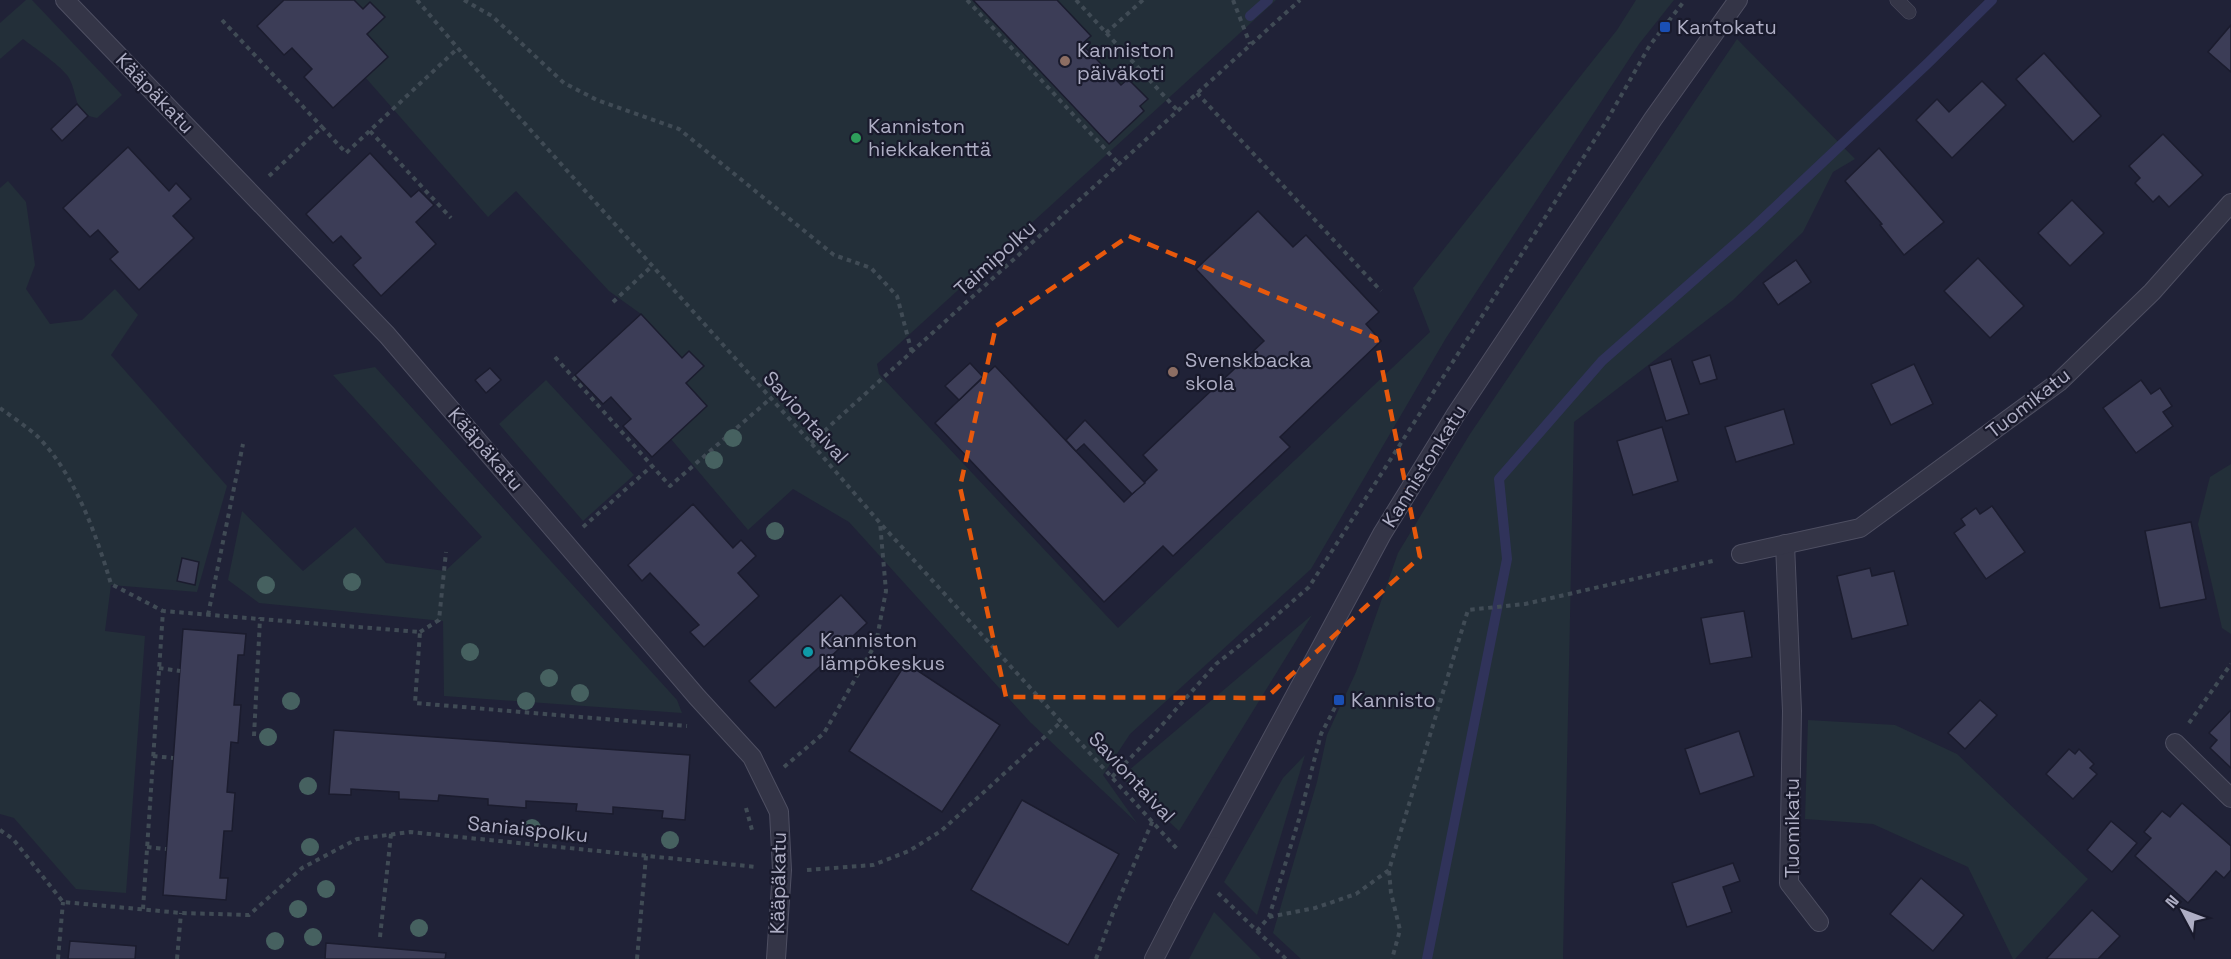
<svg xmlns="http://www.w3.org/2000/svg" width="2231" height="959" viewBox="0 0 2231 959" font-family="'Space Grotesk',sans-serif">
	<rect width="100%" height="100%" fill="#202237"/>
	<g fill="#232f39">
		<path d="M26 0H32L122 95 97 118C71 114 79 91 67 75 58 64 35 48 23 39L0 59V23Z"/>
		<path d="M354 0H1276L877 364 879 374 1118 628 1430 332 1413 288 1617 30 1636 0H1674L1639 44 1446 338 1311 569 1130 734 1103 775 1137 823 1030 722 849 522 793 489 748 530 671 439 686 383 703 366 689 351 682 358 641 314 609 291 516 191 488 217 365 77 367 34 384 17 370 2 363 9Z"/>
		<path d="M1737 39 1855 159 1833 172 1803 232 1733 300 1574 422 1563 959H1301L1273 933 1317 782 1327 735 1356 672 1398 553 1470 434Z"/>
		<path d="M8 181 26 202 35 265 26 289 50 324 82 320 115 289 138 315 111 355 227 486 197 592 111 585 105 631 145 636 126 893 76 889 14 818 0 814V188Z"/>
		<path d="M375 367 677 700 682 713 444 696 443 621 259 603 228 580 242 511 303 571 355 527 386 563 445 571 482 537 333 375Z"/>
		<path d="M546 380 634 475 583 521 499 424Z"/>
		<path d="M2231 464V634L2222 628 2198 524 2210 477Z"/>
		<path d="M1312 615 1179 831 1121 777Z"/>
		<path d="M1808 720 1895 725 1957 754 2088 879 2015 959H2013L1968 867 1873 824 1805 819Z"/>
		<path d="M1305 755 1257 915 1224 882 1283 778Z"/>
		<path d="M1214 912 1261 959H1189Z"/>
	</g>
	<g fill="none" stroke-linecap="round" stroke-linejoin="round">
		<g stroke="#30335a" stroke-width="10">
			<path d="M1250 16 1268 0"/>
			<path d="M1427 959 1507 559 1499 479 1602 361 1753 228 1928 63 1992 0"/>
		</g>
	</g>
	<g fill="#3c3d57" stroke="#1b1c2e" stroke-width="1.5">
		<path d="M284 0H354L363 9 370 2 385 17 367 34 388 57 333 108 304 77 312 69 292 48 284 55 257 26Z"/>
		<path d="M973 0H1057L1091 36 1082 44 1121 85 1128 79 1148 99 1140 106 1144 111 1109 144Z"/>
		<path d="M2231 25V72L2208 52Z"/>
		<path d="M2044 53 2101 116 2073 142 2016 79Z"/>
		<path d="M1982 81 2006 105 1952 158 1916 120 1937 99 1949 112Z"/>
		<path d="M77 104 88 116 62 141 51 129Z"/>
		<path d="M2163 134 2203 175 2169 207 2159 196 2153 202 2135 183 2140 178 2129 166Z"/>
		<path d="M128 147 169 191 176 183 191 199 173 216 194 238 139 290 110 259 118 252 98 230 90 237 63 208Z"/>
		<path d="M1879 148 1944 222 1904 255 1880 225 1882 224 1845 181Z"/>
		<path d="M370 153 411 197 419 190 434 205 416 222 436 244 381 296 353 265 361 258 341 236 333 243 306 214Z"/>
		<path d="M2072 200 2104 233 2070 266 2038 233Z"/>
		<path d="M1258 211 1293 247 1306 235 1379 312 1366 324 1381 341 1280 437 1290 447 1173 556 1163 546 1104 602 935 423 995 366 1124 502 1157 470 1143 455 1264 341 1196 269Z"/>
		<path d="M1978 258 2024 306 1990 338 1944 291Z"/>
		<path d="M1796 260 1811 282 1778 305 1763 283Z"/>
		<path d="M641 314 682 358 689 351 704 366 686 383 707 406 652 457 623 426 631 419 611 397 603 404 575 375Z"/>
		<path d="M1710 355 1717 379 1700 384 1692 361Z"/>
		<path d="M1671 359 1689 414 1666 421 1649 366Z"/>
		<path d="M970 363 983 377 959 400 945 386Z"/>
		<path d="M1914 364 1933 404 1891 425 1871 384Z"/>
		<path d="M490 368 501 380 486 393 475 380Z"/>
		<path d="M2141 380 2151 394 2160 388 2172 406 2163 412 2173 426 2136 453 2103 408Z"/>
		<path d="M1784 409 1794 444 1736 462 1725 427Z"/>
		<path d="M1085 420 1145 483 1132 494 1084 444 1076 451 1066 440Z"/>
		<path d="M1662 427 1678 481 1633 495 1617 441Z"/>
		<path d="M693 504 733 548 741 540 756 556 738 573 759 596 704 647 690 632 699 625 650 573 642 581 628 565Z"/>
		<path d="M1992 506 2025 552 1986 579 1954 533 1965 525 1961 519 1976 508 1980 514Z"/>
		<path d="M2191 522 2206 599 2160 608 2145 531Z"/>
		<path d="M182 558 199 562 195 585 177 581Z"/>
		<path d="M1870 568 1872 576 1894 571 1908 625 1852 639 1837 576Z"/>
		<path d="M841 595 867 623 775 708 749 681Z"/>
		<path d="M1744 611 1752 657 1710 664 1701 618Z"/>
		<path d="M183 629 246 634 244 655H238L234 705H241L238 743 231 742 227 792 235 793 232 831H224L220 878H228L226 900 163 895Z"/>
		<path d="M906 663 1000 725 942 812 849 751Z"/>
		<path d="M1980 700 1997 715 1965 749 1948 733Z"/>
		<path d="M2231 710V768L2210 748 2217 740 2209 733Z"/>
		<path d="M334 730 690 755 685 820 662 818 663 811 613 807V814L576 811 577 804 526 801V808L488 805V799L439 795 438 801 399 799V792L351 789V795L329 794Z"/>
		<path d="M1739 731 1754 776 1700 794 1685 749Z"/>
		<path d="M2069 749 2075 754 2079 749 2094 764 2090 768 2097 774 2073 799 2046 774Z"/>
		<path d="M1022 800 1119 854 1068 945 971 890Z"/>
		<path d="M2182 803 2231 846V870L2224 878 2216 871 2188 903 2135 856 2151 838 2144 832 2162 811 2170 817Z"/>
		<path d="M2111 821 2137 843 2112 872 2087 850Z"/>
		<path d="M1733 863 1740 881 1723 887 1732 912 1687 927 1672 883Z"/>
		<path d="M1921 878 1964 915 1933 951 1890 914Z"/>
		<path d="M2092 910 2120 936 2098 959H2046Z"/>
		<path d="M70 941 136 946 135 959H68Z"/>
		<path d="M326 943 446 953 445 959H325Z"/>
	</g>
	<g fill="none" stroke-linecap="round" stroke-linejoin="round">
		<g stroke="#4e4f62" stroke-width="15">
			<path id="service" d="M1897 0 1909 12"/>
		</g>
		<g stroke="#4e4f62" stroke-width="20">
			<g id="minor">
				<path d="M65 0 387 335 697 697 752 757 779 812 782 870 776 959"/>
				<path d="M1785 544 1792 711 1789 883 1819 922"/>
				<path d="M1741 554 1860 528 2059 382 2152 292 2231 203"/>
				<path d="M2175 743 2231 798"/>
			</g>
		</g>
		<g stroke="#4e4f62" stroke-width="20">
			<g id="tertiary">
				<path d="M1214 846 1382 534 1456 414 1653 119 1738 0"/>
				<path d="M1154 959 1182 905"/>
			</g>
		</g>
		<g stroke="#404b55" stroke-width="4" stroke-dasharray="4.5 4.5" stroke-linecap="butt">
			<path d="M417 0 467 59 811 443 880 523 1178 850"/>
			<path d="M464 0 492 16 564 83 597 100 679 129 834 255 871 268 897 296 912 353"/>
			<path d="M967 0 1119 164"/>
			<path d="M1076 0 1178 111"/>
			<path d="M1233 0 1250 44"/>
			<path d="M222 20 322 127"/>
			<path d="M1106 33 1143 0"/>
			<path d="M1197 93 1381 291"/>
			<path d="M370 131 451 218"/>
			<path d="M269 176 322 127 346 153 458 48"/>
			<path d="M613 302 652 266"/>
			<path d="M555 357 670 486 770 399"/>
			<path d="M0 408C12 417 26 426 37 436 75 474 96 534 111 584L163 611"/>
			<path d="M811 443 1300 0"/>
			<path d="M583 527 652 466"/>
			<path d="M208 615 243 444"/>
			<path d="M420 632 439 620 446 552"/>
			<path d="M159 668 180 671"/>
			<path d="M2189 723 2231 664"/>
			<path d="M254 736 260 619 420 632 415 703 687 726"/>
			<path d="M153 756 173 758"/>
			<path d="M784 767 824 733 876 643 886 591 880 523"/>
			<path d="M1112 777 1163 724 1216 664 1262 628 1309 587 1606 122 1650 45 1685 0"/>
			<path d="M746 808 752 830"/>
			<path d="M0 830 13 839 63 902 181 913 249 915 302 868 357 839 410 832 757 867"/>
			<path d="M147 847 166 849"/>
			<path d="M807 870 873 865 909 851 941 831 1061 722"/>
			<path d="M1389 871 1391 893 1400 930 1392 959"/>
			<path d="M1218 893 1286 959"/>
			<path d="M143 909 163 611 259 619"/>
			<path d="M1269 917 1315 908 1356 894 1389 870 1468 610 1525 604 1717 560"/>
			<path d="M1257 931 1269 917 1299 819 1321 734 1339 700"/>
			<path d="M380 937 391 834"/>
			<path d="M58 959 63 902"/>
			<path d="M177 959 181 913"/>
			<path d="M637 959 646 856"/>
			<path d="M1096 959 1113 913 1153 820"/>
		</g>
		<use href="#service" stroke="#343547" stroke-width="14"/>
		<use href="#minor" stroke="#343547" stroke-width="18"/>
		<use href="#tertiary" stroke="#343547" stroke-width="18"/>
		<g stroke="#4e4f62" stroke-width="20" stroke-linecap="butt">
			<path id="tertiary-bridge" d="M1182 905 1214 846"/>
		</g>
		<use href="#tertiary-bridge" stroke="#343547" stroke-width="18"/>
	</g>
	<g fill="#466160">
		<circle cx="733" cy="438" r="9"/>
		<circle cx="714" cy="460" r="9"/>
		<circle cx="775" cy="531" r="9"/>
		<circle cx="352" cy="582" r="9"/>
		<circle cx="266" cy="585" r="9"/>
		<circle cx="470" cy="652" r="9"/>
		<circle cx="549" cy="678" r="9"/>
		<circle cx="580" cy="693" r="9"/>
		<circle cx="291" cy="701" r="9"/>
		<circle cx="526" cy="701" r="9"/>
		<circle cx="268" cy="737" r="9"/>
		<circle cx="308" cy="786" r="9"/>
		<circle cx="532" cy="828" r="9"/>
		<circle cx="670" cy="840" r="9"/>
		<circle cx="310" cy="847" r="9"/>
		<circle cx="326" cy="889" r="9"/>
		<circle cx="298" cy="909" r="9"/>
		<circle cx="419" cy="928" r="9"/>
		<circle cx="313" cy="937" r="9"/>
		<circle cx="275" cy="941" r="9"/>
	</g>
	<path fill="none" stroke="#e8590c" stroke-width="4.5" stroke-dasharray="12 8" stroke-linejoin="round" d="M1129 236 1376 338 1420 557 1266 698 1006 697 960 487 996 326Z"/>
	<g fill="#1a4fb4" stroke="#191a2c" stroke-width="2">
		<rect x="1659" y="21" width="12" height="12" rx="3"/>
		<rect x="1333" y="694" width="12" height="12" rx="3"/>
	</g>
	<g fill="#8d6e63" stroke="#191a2c" stroke-width="2">
		<circle cx="1065" cy="61" r="6"/>
		<circle cx="1173" cy="372" r="6"/>
	</g>
	<circle fill="#2e9e5b" stroke="#191a2c" stroke-width="2" cx="856" cy="138" r="6"/>
	<circle fill="#0f9aa8" stroke="#191a2c" stroke-width="2" cx="808" cy="652" r="6"/>
	<g text-anchor="middle" stroke-width="4.5" stroke-linejoin="round" paint-order="stroke">
		<g font-size="20" fill="#aeaec4" stroke="#191a2c" text-anchor="start">
			<text x="1677" y="34">Kantokatu</text>
			<text x="1077" y="57">Kanniston<tspan x="1077" dy="23">päiväkoti</tspan></text>
			<text x="868" y="133">Kanniston<tspan x="868" dy="23">hiekkakenttä</tspan></text>
			<text x="1185" y="367">Svenskbacka<tspan x="1185" dy="23">skola</tspan></text>
			<text x="820" y="647">Kanniston<tspan x="820" dy="23">lämpökeskus</tspan></text>
			<text x="1351" y="707">Kannisto</text>
		</g>
		<g font-size="20" fill="#aeaec4" stroke="#191a2c">
			<text transform="translate(155 93) rotate(46)" y="7">Kääpäkatu</text>
			<text transform="translate(995 258) rotate(-42)" y="7">Taimipolku</text>
			<text transform="translate(2028 403) rotate(-38)" y="7">Tuomikatu</text>
			<text transform="translate(806 417) rotate(48)" y="7">Saviontaival</text>
			<text transform="translate(486 449) rotate(49)" y="7">Kääpäkatu</text>
			<text transform="translate(1424 466) rotate(-58)" y="7">Kannistonkatu</text>
			<text transform="translate(1132 777) rotate(47)" y="7">Saviontaival</text>
			<text transform="translate(1792 828) rotate(-90)" y="7">Tuomikatu</text>
			<text transform="translate(528 829) rotate(6)" y="7">Saniaispolku</text>
			<text transform="translate(778 883) rotate(-89)" y="7">Kääpäkatu</text>
		</g>
	</g>
	<g transform="translate(2183 911) rotate(311)" stroke="#191a2c" stroke-width="4.5" paint-order="stroke">
	<path d="M0-4.5L10 22L0 15L-10 22Z" fill="#aeaec4"/>
	<text y="-9" font-size="16" font-weight="bold" text-anchor="middle" fill="#aeaec4">N</text>
	</g>
</svg>
